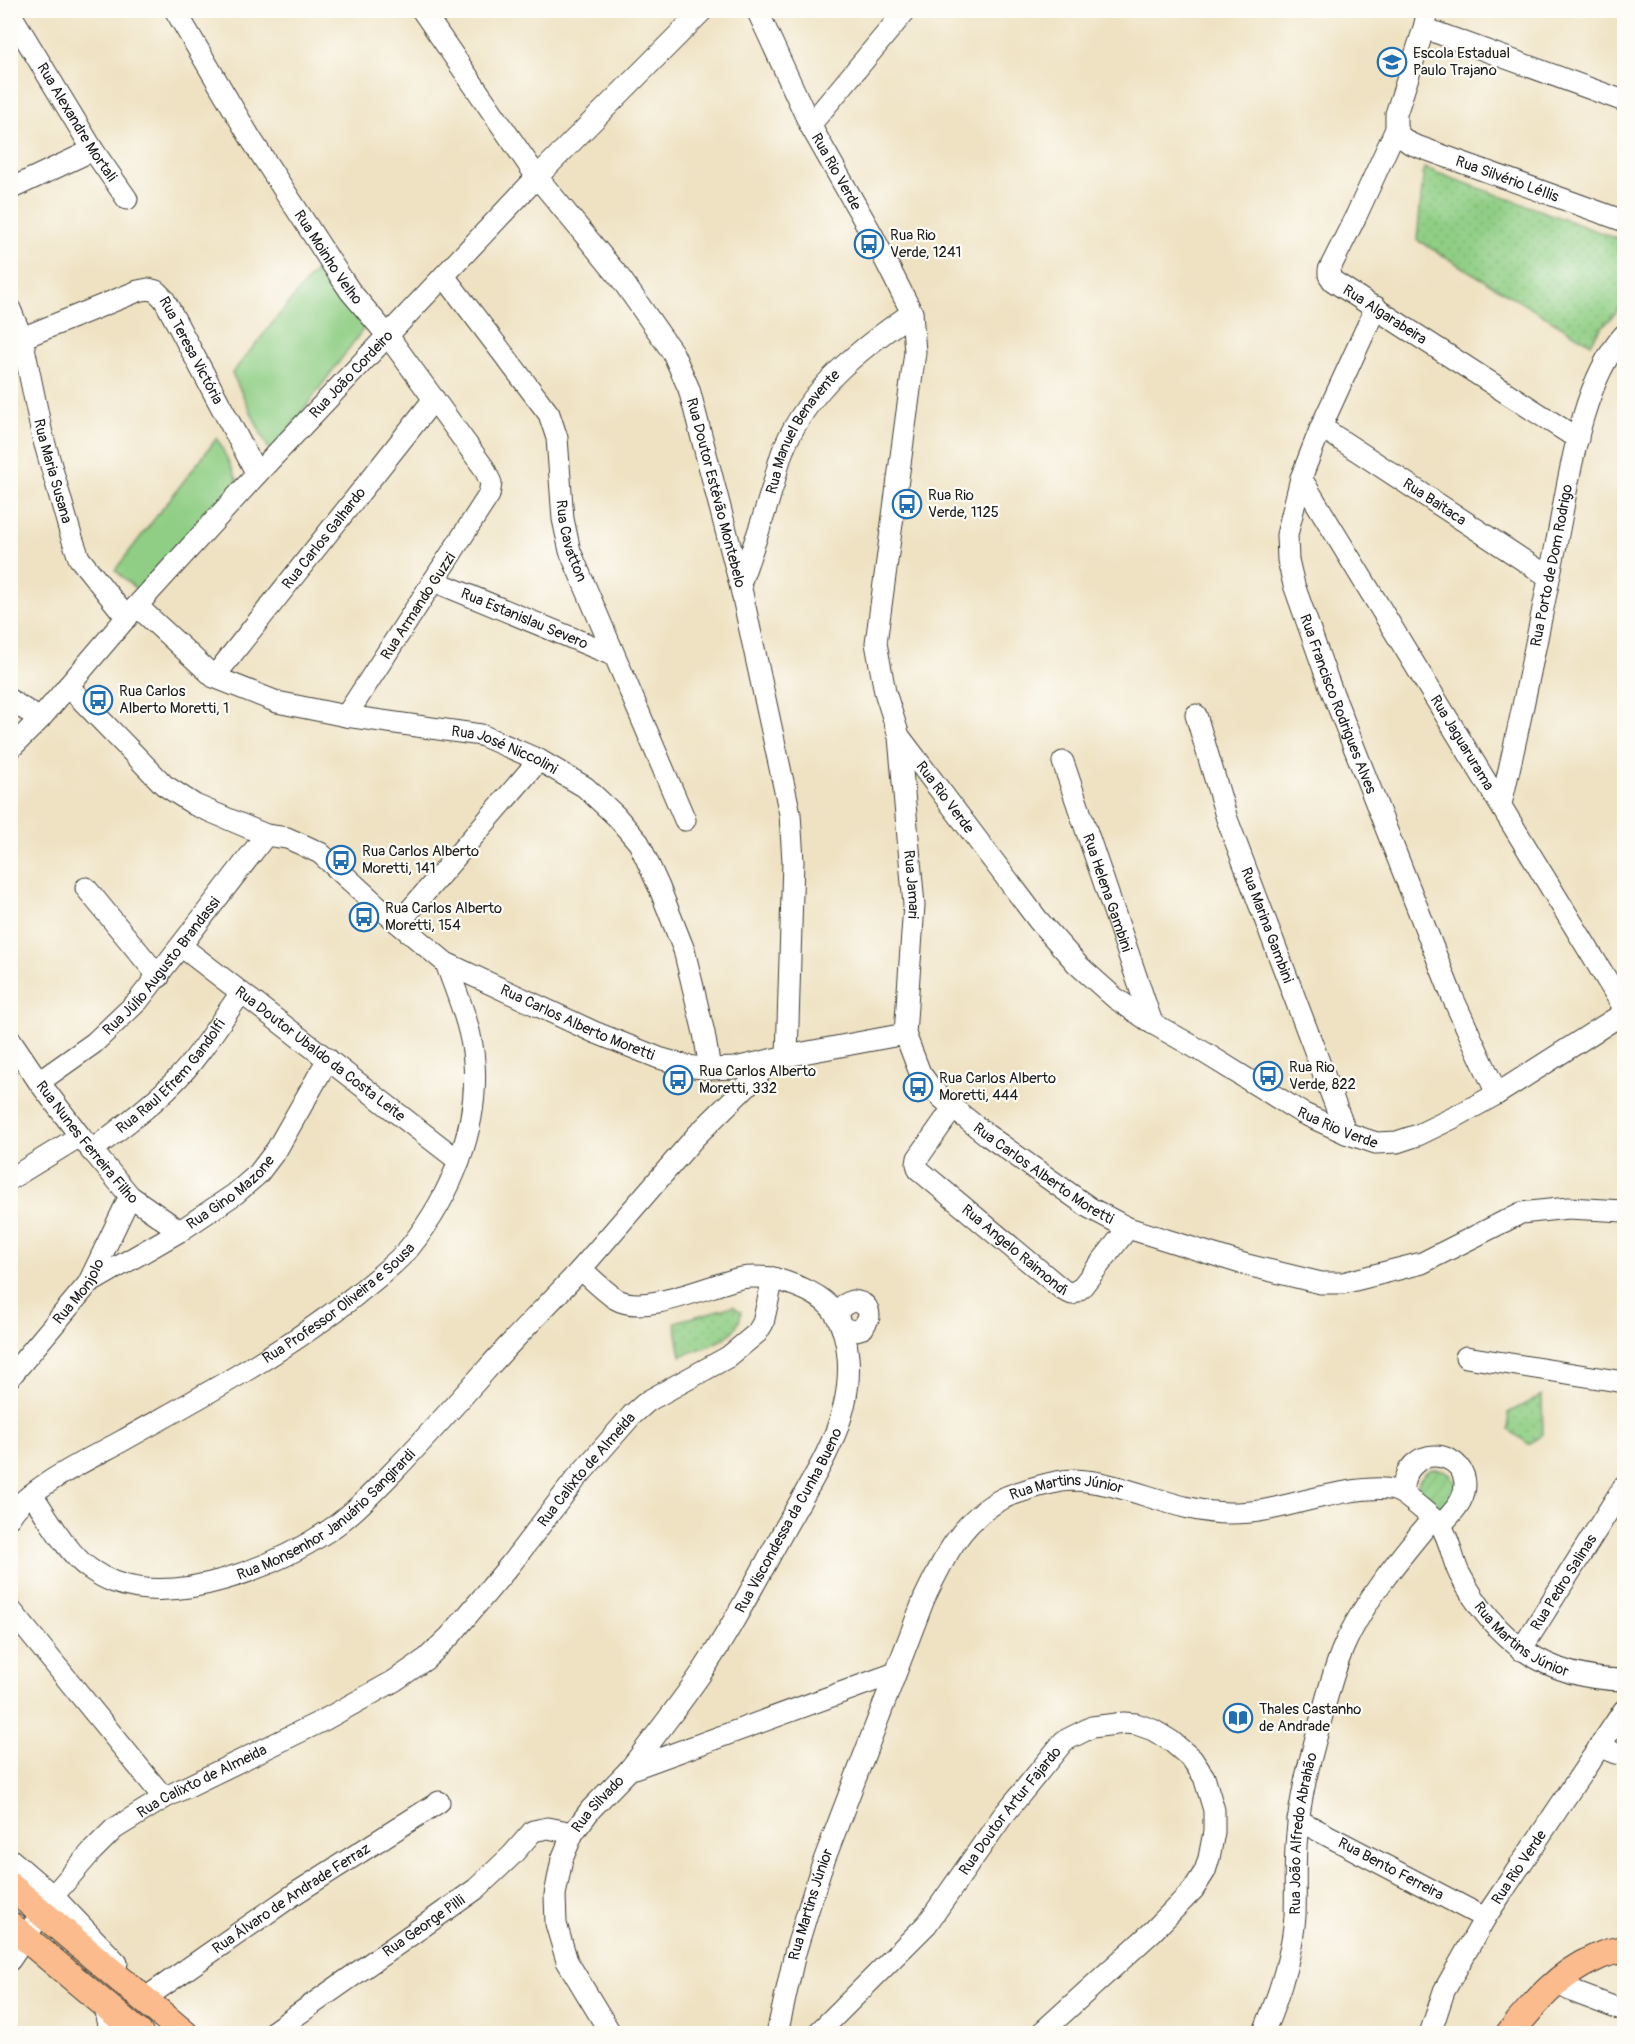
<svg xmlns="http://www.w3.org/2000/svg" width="1635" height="2044" viewBox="0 0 1635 2044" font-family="Pangolin,sans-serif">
	<defs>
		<pattern id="park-dots" width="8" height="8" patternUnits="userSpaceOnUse" patternTransform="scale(1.5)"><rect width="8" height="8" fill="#8fce84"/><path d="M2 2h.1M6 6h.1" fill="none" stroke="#7bb071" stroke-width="1.8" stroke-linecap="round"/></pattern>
		<pattern id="garden-furrows" width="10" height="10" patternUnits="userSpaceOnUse" patternTransform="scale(1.5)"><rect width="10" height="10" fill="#8fce84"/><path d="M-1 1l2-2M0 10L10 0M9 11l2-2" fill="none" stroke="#7bb071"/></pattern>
	</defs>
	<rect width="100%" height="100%" fill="#fdfcf7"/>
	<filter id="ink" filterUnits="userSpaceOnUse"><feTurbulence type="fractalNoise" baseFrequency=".0167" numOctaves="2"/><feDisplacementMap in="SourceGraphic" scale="12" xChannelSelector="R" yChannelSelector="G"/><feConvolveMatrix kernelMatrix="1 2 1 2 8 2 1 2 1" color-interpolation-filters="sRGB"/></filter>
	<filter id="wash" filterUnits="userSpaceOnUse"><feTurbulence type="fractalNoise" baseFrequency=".008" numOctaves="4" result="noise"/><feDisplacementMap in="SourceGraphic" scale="24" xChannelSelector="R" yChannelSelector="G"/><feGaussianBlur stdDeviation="1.35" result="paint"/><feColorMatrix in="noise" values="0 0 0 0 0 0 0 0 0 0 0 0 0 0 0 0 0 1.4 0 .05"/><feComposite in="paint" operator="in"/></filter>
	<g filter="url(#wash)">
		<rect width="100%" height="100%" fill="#efe2c2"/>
		<g fill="#8fce84" stroke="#567550" stroke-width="1.5">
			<path d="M320 265 364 328 271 454 232 373Z"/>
			<path d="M217 438 238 481 137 590 115 570Z"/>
		</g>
		<g fill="url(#park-dots)" stroke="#567550" stroke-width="1.5">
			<path d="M1424 168 1624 241V304L1597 333 1591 344 1417 240Z"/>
			<path d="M733 1306 741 1312C739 1341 702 1347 681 1356L675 1322Z"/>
			<path d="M1542 1395 1543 1434 1529 1444 1509 1430 1508 1413Z"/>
		</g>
		<path fill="url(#garden-furrows)" stroke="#567550" stroke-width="1.5" d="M1432 1469C1446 1468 1451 1474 1457 1485L1446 1507C1433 1511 1428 1504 1418 1496 1416 1483 1420 1475 1432 1469Z"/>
	</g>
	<g filter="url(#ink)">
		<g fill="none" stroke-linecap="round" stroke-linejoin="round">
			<g stroke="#3c3a35" stroke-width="23">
				<g id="minor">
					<path id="s1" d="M175 10 251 139 332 264 350 291 388 336 484 468 491 483 489 495 346 716"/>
					<path id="s2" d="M422 10 537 177 621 279 673 353 689 389 740 584 790 814 793 861 787 1056"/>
					<path id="s3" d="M757 10 810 125 873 236 912 313 915 352 876 643 885 692 899 736 1038 920 1078 965 1115 998 1152 1023 1205 1053 1302 1113 1346 1133 1376 1143 1397 1142 1418 1135 1457 1116 1497 1094 1624 1013"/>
					<path id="s4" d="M1428 10 1424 28 1396 114V129L1356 216 1329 270V275L1333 281 1578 439"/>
					<path id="s5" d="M10 13 93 150 127 199"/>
					<path d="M1424 28 1624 101"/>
					<path d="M810 125 906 10"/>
					<path id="s6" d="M1396 129 1401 137 1411 144 1624 221"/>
					<path d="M10 189 93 150"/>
					<path id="s7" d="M444 276 549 414 557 438 563 519 570 551 685 820"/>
					<path id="s8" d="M1376 307 1321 427 1301 478 1287 535 1288 560 1294 585 1328 681 1452 996 1497 1094"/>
					<path id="s9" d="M10 309 22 338 42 434 70 532 79 558 127 618"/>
					<path id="s10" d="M22 338 138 291 148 289 156 291 164 299 257 474"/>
					<path id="s11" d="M1321 427 1549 577"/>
					<path id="s12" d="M1301 478 1624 1008"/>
					<path id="s13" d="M434 581 613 655"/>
					<path id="s14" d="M740 584C751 553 762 523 771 492 776 478 778 461 784 448 809 388 861 348 912 313"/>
					<path id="s15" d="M137 606 214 677 277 702 346 716 481 735 539 760 585 787 616 816 639 843 659 887 684 950 704 1033 710 1069"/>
					<path id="s16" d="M214 677 434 399"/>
					<path id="s17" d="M68 686 164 785 195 805 266 835 287 838 303 845 320 853 380 908 446 963 594 1032 659 1058 687 1066 710 1069 735 1068 787 1056 905 1034"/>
					<path d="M10 700 40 719"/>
					<path id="s18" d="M1196 715 1227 819 1346 1133"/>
					<path id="s19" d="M899 737 914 905 905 1034 920 1073 932 1089 953 1108 987 1135 1090 1208 1128 1228 1247 1265 1321 1283H1343L1422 1263 1521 1213 1568 1208 1624 1211"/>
					<path id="s20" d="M10 749 40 719 133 610 257 474 537 177 703 10"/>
					<path id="s21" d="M1063 762 1152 1023"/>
					<path id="s22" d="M1501 804C1522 718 1538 631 1556 545 1569 481 1580 384 1624 335"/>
					<path d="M86 888 159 977"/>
					<path d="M399 923 539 760"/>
					<path id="s23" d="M181 946 459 1161"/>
					<path id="s24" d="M10 1039 39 1082 80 1136 130 1196 180 1231"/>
					<path id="s25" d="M39 1082 94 1043 138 1001 266 835"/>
					<path id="s26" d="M953 1108 918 1158 917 1164 919 1170 1063 1290 1072 1294 1081 1288 1128 1228"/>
					<path id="s27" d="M91 1151C119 1129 149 1108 174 1082 200 1056 219 1023 241 993"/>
					<path d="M10 1179 80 1136"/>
					<path id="s28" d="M88 1284 180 1231 235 1194 258 1174 277 1149 328 1059"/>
					<path d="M836 1314 844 1305 852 1301C863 1302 869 1306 869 1317L863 1328 853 1331 842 1328"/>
					<path d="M1466 1357 1624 1382"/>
					<path id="s29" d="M10 1377 88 1284 130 1196"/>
					<path d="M1402 1492C1403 1485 1404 1477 1409 1470 1431 1439 1479 1464 1461 1500 1456 1510 1448 1517 1441 1525"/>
					<path id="s30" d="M32 1494C46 1515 69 1556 90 1569 97 1574 106 1579 114 1582 179 1606 274 1567 328 1531 352 1515 372 1493 392 1473 425 1439 456 1404 487 1369 517 1335 550 1303 581 1269"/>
					<path id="s31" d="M10 1517C25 1489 93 1457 122 1441 202 1396 284 1353 356 1295 374 1280 395 1265 410 1247 451 1196 479 1128 474 1062 472 1028 457 995 446 963"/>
					<path d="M10 1609 164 1798"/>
					<path id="s32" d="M1521 1650 1624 1486"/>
					<path d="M1599 1746 1615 1753 1624 1754"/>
					<path id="s33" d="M629 1770C653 1739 677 1708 700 1675 733 1626 760 1573 789 1521 809 1485 834 1448 844 1406 851 1377 851 1339 835 1313 822 1293 795 1285 773 1278"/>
					<path id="s34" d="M1298 1820 1485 1918"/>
					<path d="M10 1859 53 1896 117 1963"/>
					<path id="s35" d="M10 1960 53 1896 92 1851 114 1829 164 1798 324 1720 394 1681 426 1659 451 1635 510 1565 575 1480 632 1415 648 1401 728 1357 757 1333 763 1323 773 1278C762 1277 752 1276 741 1278 709 1285 645 1316 616 1299 604 1291 592 1279 581 1269L696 1136 773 1060"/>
					<path d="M1554 1982 1574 1992 1624 2011"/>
					<path id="s36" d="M136 1988 144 1999 296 1893 439 1802"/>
					<path d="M104 2003 111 2034"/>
					<path id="s37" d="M270 2034 476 1889 512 1855 533 1831 548 1828 573 1833"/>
					<path id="s38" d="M611 2034 567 1961 556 1924 555 1895 562 1859 573 1833 591 1809 629 1770 895 1673"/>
					<path id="s39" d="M777 2034 795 1953 820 1871 924 1599C943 1559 962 1519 1004 1498 1011 1494 1021 1492 1029 1489 1043 1485 1059 1480 1074 1480 1127 1482 1175 1513 1229 1513 1241 1513 1254 1512 1265 1510 1294 1505 1380 1477 1403 1494 1408 1497 1439 1523 1441 1526 1450 1540 1452 1558 1459 1573 1495 1641 1546 1679 1624 1680"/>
					<path id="s40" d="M817 2034 927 1924 1002 1817 1064 1741 1092 1727 1124 1723 1136 1724 1153 1730 1171 1741 1192 1759 1204 1777 1214 1810V1832L1209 1858 1205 1871 1193 1890 1152 1932 1040 2034"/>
					<path id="s41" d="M1263 2034C1279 1996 1292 1957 1295 1916 1296 1889 1294 1861 1297 1834 1300 1796 1310 1760 1320 1723 1327 1697 1333 1671 1344 1646 1364 1601 1401 1556 1432 1519"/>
					<path id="s42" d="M1430 2034 1444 1991 1485 1918 1624 1710"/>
				</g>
			</g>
			<g stroke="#3c3a35" stroke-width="29">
				<g id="major">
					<path d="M10 1886 185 2034"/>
					<path d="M10 1925 140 2034"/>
					<path d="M1509 2034C1534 2004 1557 1975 1593 1959 1603 1954 1613 1950 1624 1950"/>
				</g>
			</g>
			<use href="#minor" stroke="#fff" stroke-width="21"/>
			<use href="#major" stroke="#fbbb8c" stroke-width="27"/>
		</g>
	</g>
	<defs>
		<g id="school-ring" transform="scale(1.5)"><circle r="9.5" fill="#fdfcf7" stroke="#1f6fb2" stroke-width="1.5"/><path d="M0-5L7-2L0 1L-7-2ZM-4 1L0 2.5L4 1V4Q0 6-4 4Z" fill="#1f6fb2"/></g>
		<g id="bus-ring" transform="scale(1.5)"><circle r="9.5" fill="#fdfcf7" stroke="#1f6fb2" stroke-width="1.5"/><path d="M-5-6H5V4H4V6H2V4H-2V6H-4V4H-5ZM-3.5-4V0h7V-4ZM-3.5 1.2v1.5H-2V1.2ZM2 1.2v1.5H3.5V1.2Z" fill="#1f6fb2"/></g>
		<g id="library-ring" transform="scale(1.5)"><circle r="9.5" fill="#fdfcf7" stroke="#1f6fb2" stroke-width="1.5"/><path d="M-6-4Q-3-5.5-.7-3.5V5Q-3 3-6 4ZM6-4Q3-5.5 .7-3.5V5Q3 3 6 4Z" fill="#1f6fb2"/></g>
	</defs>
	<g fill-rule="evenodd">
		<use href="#school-ring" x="1392" y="62"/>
		<use href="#bus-ring" x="869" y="244"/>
		<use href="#bus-ring" x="907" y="504"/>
		<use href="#bus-ring" x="98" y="700"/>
		<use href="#bus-ring" x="341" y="860"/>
		<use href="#bus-ring" x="364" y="917"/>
		<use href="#bus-ring" x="1268" y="1076"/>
		<use href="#bus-ring" x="678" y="1080"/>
		<use href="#bus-ring" x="918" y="1087"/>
		<use href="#library-ring" x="1238" y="1718"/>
	</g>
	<g text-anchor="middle" stroke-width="4.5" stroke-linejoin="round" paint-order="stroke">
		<g font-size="15" fill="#1c1c1c" stroke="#fdfcf7" text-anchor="start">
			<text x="1413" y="58">Escola Estadual<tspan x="1413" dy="17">Paulo Trajano</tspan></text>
			<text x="890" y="240">Rua Rio<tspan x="890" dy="17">Verde, 1241</tspan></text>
			<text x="928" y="500">Rua Rio<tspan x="928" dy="17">Verde, 1125</tspan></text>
			<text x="119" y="696">Rua Carlos<tspan x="119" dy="17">Alberto Moretti, 1</tspan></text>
			<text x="362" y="856">Rua Carlos Alberto<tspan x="362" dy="17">Moretti, 141</tspan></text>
			<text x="385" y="913">Rua Carlos Alberto<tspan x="385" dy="17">Moretti, 154</tspan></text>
			<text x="1289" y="1072">Rua Rio<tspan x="1289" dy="17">Verde, 822</tspan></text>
			<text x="699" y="1076">Rua Carlos Alberto<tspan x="699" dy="17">Moretti, 332</tspan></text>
			<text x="939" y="1083">Rua Carlos Alberto<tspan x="939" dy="17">Moretti, 444</tspan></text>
			<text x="1259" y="1714">Thales Castanho<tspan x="1259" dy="17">de Andrade</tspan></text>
		</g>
		<g font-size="15" fill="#1c1c1c" stroke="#fdfcf7">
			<text dy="5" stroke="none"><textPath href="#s5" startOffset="128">Rua Alexandre Mortali</textPath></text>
			<text dy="5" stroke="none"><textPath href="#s3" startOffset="180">Rua Rio Verde</textPath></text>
			<text dy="5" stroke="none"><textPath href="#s6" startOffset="124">Rua Silvério Léllis</textPath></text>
			<text dy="5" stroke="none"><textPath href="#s1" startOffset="291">Rua Moinho Velho</textPath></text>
			<text dy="5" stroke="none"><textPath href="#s4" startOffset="354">Rua Algarabeira</textPath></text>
			<text dy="5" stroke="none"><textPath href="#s10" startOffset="213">Rua Teresa Victória</textPath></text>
			<text dy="5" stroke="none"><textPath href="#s20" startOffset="507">Rua João Cordeiro</textPath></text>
			<text dy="5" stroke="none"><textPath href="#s14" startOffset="166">Rua Manuel Benavente</textPath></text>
			<text dy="5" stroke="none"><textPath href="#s9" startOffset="168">Rua Maria Susana</textPath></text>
			<text dy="5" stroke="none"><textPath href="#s2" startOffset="572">Rua Doutor Estêvão Montebelo</textPath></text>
			<text dy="5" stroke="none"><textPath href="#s11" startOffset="136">Rua Baitaca</textPath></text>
			<text dy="5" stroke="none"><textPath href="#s16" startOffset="177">Rua Carlos Galhardo</textPath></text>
			<text dy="5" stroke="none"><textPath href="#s7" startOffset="303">Rua Cavatton</textPath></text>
			<text dy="5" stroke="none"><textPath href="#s22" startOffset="244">Rua Porto de Dom Rodrigo</textPath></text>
			<text transform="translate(418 606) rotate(-57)" y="5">Rua Armando Guzzi</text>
			<text dy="5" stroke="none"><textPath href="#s13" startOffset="98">Rua Estanislau Severo</textPath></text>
			<text dy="5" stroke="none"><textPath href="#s8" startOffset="423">Rua Francisco Rodrigues Alves</textPath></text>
			<text dy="5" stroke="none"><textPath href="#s12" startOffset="310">Rua Jaguarurama</textPath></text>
			<text dy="5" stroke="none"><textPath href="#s15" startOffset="406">Rua José Niccolini</textPath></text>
			<text dy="5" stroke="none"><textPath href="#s3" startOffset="846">Rua Rio Verde</textPath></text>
			<text dy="5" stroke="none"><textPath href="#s19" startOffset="148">Rua Jamari</textPath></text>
			<text dy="5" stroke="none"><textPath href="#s21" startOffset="138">Rua Helena Gambini</textPath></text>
			<text dy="5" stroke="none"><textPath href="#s18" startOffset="222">Rua Marina Gambini</textPath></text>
			<text dy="5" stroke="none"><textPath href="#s25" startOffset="170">Rua Júlio Augusto Brandassi</textPath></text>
			<text dy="5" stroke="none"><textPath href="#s17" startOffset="621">Rua Carlos Alberto Moretti</textPath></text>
			<text dy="5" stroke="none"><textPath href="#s23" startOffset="176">Rua Doutor Ubaldo da Costa Leite</textPath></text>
			<text dy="5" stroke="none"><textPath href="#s27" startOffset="110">Rua Raul Efrem Gandolfi</textPath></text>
			<text dy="5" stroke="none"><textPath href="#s3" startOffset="1368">Rua Rio Verde</textPath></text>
			<text dy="5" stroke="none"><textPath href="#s24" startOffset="129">Rua Nunes Ferreira Filho</textPath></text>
			<text dy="5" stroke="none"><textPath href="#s19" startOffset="500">Rua Carlos Alberto Moretti</textPath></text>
			<text dy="5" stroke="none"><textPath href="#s28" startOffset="170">Rua Gino Mazone</textPath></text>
			<text dy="5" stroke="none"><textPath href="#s26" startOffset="198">Rua Angelo Raimondi</textPath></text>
			<text dy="5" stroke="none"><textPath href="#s29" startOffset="110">Rua Monjolo</textPath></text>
			<text dy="5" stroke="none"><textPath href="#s31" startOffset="394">Rua Professor Oliveira e Sousa</textPath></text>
			<text dy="5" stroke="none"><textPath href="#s35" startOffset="772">Rua Calixto de Almeida</textPath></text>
			<text dy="5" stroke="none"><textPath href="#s39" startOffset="656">Rua Martins Júnior</textPath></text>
			<text dy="5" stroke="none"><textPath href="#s30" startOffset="357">Rua Monsenhor Januário Sangirardi</textPath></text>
			<text dy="5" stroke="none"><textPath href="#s33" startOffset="297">Rua Viscondessa da Cunha Bueno</textPath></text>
			<text dy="5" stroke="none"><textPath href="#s32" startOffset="80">Rua Pedro Salinas</textPath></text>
			<text dy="5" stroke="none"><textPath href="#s39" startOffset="1194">Rua Martins Júnior</textPath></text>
			<text dy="5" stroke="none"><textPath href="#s35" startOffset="268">Rua Calixto de Almeida</textPath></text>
			<text dy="5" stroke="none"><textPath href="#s38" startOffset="256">Rua Silvado</textPath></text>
			<text dy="5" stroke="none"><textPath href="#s40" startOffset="296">Rua Doutor Artur Fajardo</textPath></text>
			<text dy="5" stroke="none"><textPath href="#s41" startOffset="206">Rua João Alfredo Abrahão</textPath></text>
			<text dy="5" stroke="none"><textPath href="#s42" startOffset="190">Rua Rio Verde</textPath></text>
			<text dy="5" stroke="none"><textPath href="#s34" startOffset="105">Rua Bento Ferreira</textPath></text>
			<text dy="5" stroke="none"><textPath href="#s36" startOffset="192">Rua Álvaro de Andrade Ferraz</textPath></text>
			<text dy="5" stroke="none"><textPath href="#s39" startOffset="134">Rua Martins Júnior</textPath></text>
			<text dy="5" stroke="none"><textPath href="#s37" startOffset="188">Rua George Pilli</textPath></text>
		</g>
	</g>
	<rect width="1635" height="2044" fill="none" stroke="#fdfcf7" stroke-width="36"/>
</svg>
